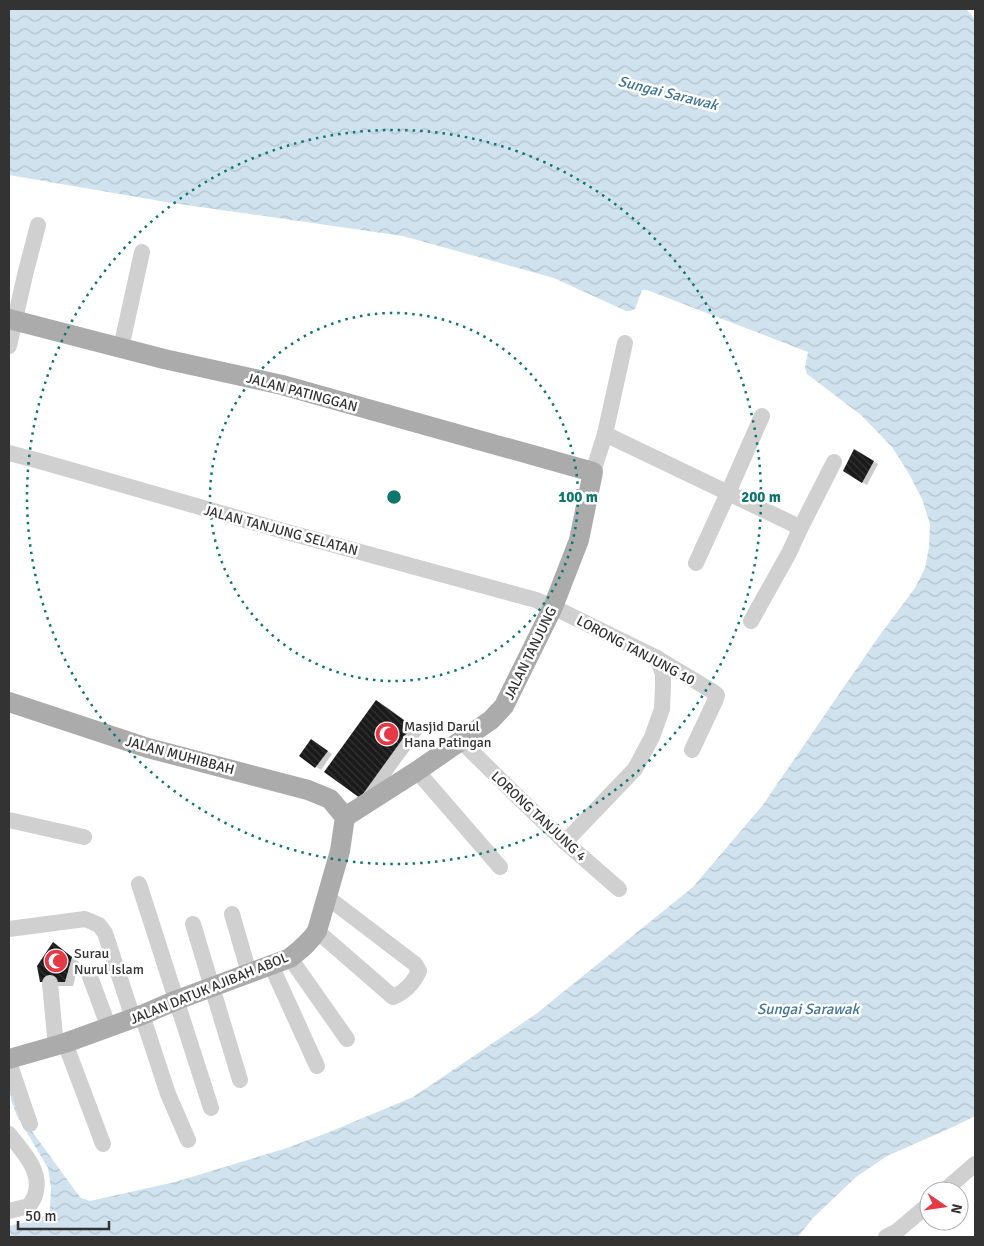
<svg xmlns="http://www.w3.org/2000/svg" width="984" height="1246" viewBox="0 0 984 1246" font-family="Signika,sans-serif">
	<defs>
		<pattern id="water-waves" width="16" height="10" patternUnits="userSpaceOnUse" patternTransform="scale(1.25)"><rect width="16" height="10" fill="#cfe2ee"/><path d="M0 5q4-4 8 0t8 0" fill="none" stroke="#b2c2cd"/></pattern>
		<pattern id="building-back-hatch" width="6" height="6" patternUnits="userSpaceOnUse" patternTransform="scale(1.25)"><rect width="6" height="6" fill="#1a1a1a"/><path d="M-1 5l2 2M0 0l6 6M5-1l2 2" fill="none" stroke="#333"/></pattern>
	</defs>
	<rect width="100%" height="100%" fill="#fff"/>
	<path fill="url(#water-waves)" d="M9 9H966L975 19V1116L955 1126 887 1156 856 1177 812 1219 798 1237H9V1226L33 1220 42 1217 47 1214 50 1209 51 1188 48 1168 17 1116 11 1100 10 1091 11 1089 31 1130 74 1189 81 1198 90 1201 175 1182 287 1148 332 1131 413 1097 536 1014 693 887 762 806 877 639 915 588 925 568 929 547 930 524 922 499 908 472 892 447 861 415 807 374 805 367 808 352 647 290H642L635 309 630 311H626L554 278 403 236 166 202 9 175Z"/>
	<g fill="#0003">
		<path d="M855 451 878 464 867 485 844 471Z"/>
		<path d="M377 702 387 707 422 733 371 803 361 797Z"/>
		<path d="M316 743 332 754 321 770 301 756Z"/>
		<path d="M54 944 79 962 73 986H49L41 981Z"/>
	</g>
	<g fill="url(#building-back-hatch)">
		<path d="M854 449 874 461 862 483 843 471Z"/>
		<path d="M376 700 412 726 360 798 324 772Z"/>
		<path d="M311 739 328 751 315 768 299 756Z"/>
		<path d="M53 942 72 957 65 982H40L37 966Z"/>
	</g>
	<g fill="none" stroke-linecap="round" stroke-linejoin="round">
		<g stroke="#d0d0d0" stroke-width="16">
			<path d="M9 346 25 275 38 225"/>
			<path d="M121 348 142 252"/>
			<path d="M605 434 791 523 800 529 789 553 751 621"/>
			<path d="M9 453 43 462 287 532 536 600 553 607 657 658 712 691 717 695 715 701 692 750"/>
			<path d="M593 472 605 434 625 343"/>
			<path d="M800 529 834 462"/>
			<path d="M696 563 728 493 762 416"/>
			<path d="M461 741 519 798 565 842 619 889"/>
			<path d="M417 771 500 867"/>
			<path d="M9 820 84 837"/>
			<path d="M565 842 635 769 652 737 662 709 663 686V674L657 658"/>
			<path d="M139 884 211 1108"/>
			<path d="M232 914 249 973"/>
			<path d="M193 924 240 1080"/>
			<path d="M9 929 85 919 99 925 105 933 133 1018"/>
			<path d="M317 931 393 997C405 992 414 982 419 971L415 964 327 897"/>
			<path d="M290 958 347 1039"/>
			<path d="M271 965 317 1066"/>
			<path d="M89 974 109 1028"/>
			<path d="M50 983 56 1047"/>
			<path d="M142 1015 168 1094 188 1140"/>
			<path d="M65 1043 103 1144"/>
			<path d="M9 1062 30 1124"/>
			<path d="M9 1134C22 1151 43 1171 35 1195 34 1199 31 1203 29 1206L9 1211"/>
			<path d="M944 1191 975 1164"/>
			<path d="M886 1237 896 1232 929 1204"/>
		</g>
		<g stroke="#ababab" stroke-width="20">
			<path d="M9 319 164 359 282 385 593 472 579 540 553 607 504 706 491 720 417 771 345 817"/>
			<path d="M9 702 148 748 308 790 330 799 345 817"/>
			<path d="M9 1059 65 1043 142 1015 177 1000 290 958C301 949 310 942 317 931L340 851 345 817"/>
		</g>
	</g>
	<g fill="none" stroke="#0f766e" stroke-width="2.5" stroke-dasharray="2.5 5">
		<circle cx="394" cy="497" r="184"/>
		<circle cx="394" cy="497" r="367"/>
	</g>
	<defs>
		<g id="mosque-disc" transform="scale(1.25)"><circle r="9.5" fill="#e63946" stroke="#fff"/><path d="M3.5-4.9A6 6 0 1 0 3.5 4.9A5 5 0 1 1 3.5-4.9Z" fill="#fff"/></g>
	</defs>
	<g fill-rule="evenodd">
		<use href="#mosque-disc" x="387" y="734"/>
		<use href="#mosque-disc" x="56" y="961"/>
	</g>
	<g text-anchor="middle" stroke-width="5" stroke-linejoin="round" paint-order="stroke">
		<g font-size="14" fill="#333" stroke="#fff">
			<text transform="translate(302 392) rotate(15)" y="5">JALAN PATINGGAN</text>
			<text transform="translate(281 530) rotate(15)" y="5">JALAN TANJUNG SELATAN</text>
			<text transform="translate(636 650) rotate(28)" y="5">LORONG TANJUNG 10</text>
			<text transform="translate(530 653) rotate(-64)" y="5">JALAN TANJUNG</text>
			<text transform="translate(180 755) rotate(15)" y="5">JALAN MUHIBBAH</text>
			<text transform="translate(539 816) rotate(43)" y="5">LORONG TANJUNG 4</text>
			<text transform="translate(209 988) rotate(-22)" y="5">JALAN DATUK AJIBAH ABOL</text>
		</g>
		<g font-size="14" fill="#333" stroke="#fff" text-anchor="start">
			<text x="404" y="731">Masjid Darul<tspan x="404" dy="16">Hana Patingan</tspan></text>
			<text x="74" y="958">Surau<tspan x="74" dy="16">Nurul Islam</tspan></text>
		</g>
		<g font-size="15" font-style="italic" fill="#3f7597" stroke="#fff">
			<text transform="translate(668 93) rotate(14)" y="5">Sungai Sarawak</text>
			<text x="808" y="1014">Sungai Sarawak</text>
		</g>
	</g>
	<circle cx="394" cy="497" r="8" fill="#0f766e" stroke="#fff" stroke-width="2.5"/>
	<g font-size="15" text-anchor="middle" font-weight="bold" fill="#0f766e" stroke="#fff" stroke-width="5" stroke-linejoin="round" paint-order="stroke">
		<text x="578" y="502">100 m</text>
		<text x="761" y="502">200 m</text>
	</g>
	<rect width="984" height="1246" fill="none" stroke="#333333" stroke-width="20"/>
	<g transform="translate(944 1206) rotate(103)"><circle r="24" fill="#ffffff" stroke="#adadad"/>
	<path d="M0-4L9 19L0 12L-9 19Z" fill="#e63946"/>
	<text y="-8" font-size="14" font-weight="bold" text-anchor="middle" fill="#333333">N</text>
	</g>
	<path d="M18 1221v8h91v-8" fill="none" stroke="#333333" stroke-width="2.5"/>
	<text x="25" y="1221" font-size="15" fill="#333333" stroke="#ffffff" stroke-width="4" paint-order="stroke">50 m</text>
</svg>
